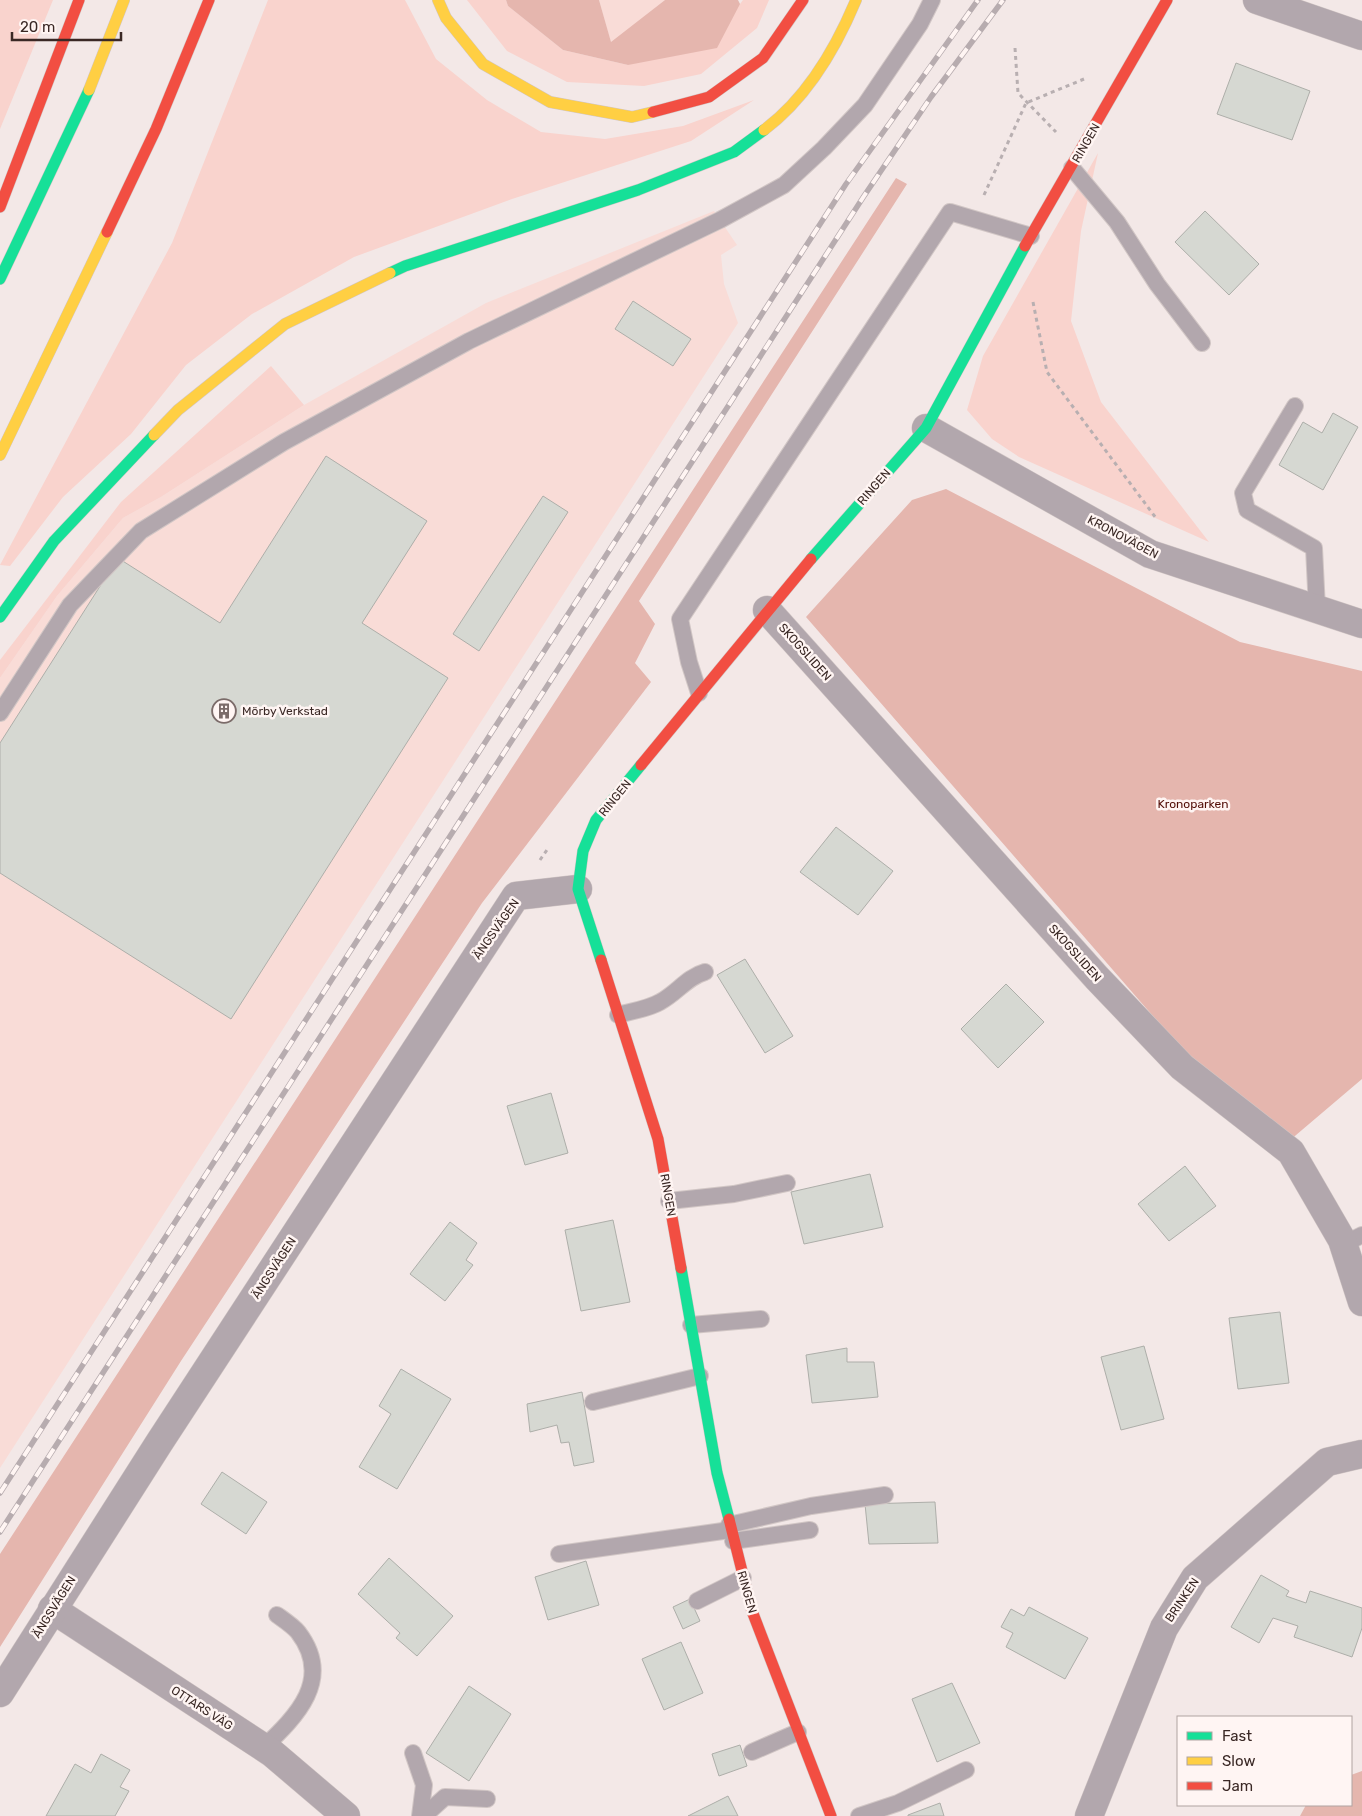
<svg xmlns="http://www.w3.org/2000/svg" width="1362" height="1816" viewBox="0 0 1362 1816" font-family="Rubik,sans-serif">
	<rect width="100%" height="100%" fill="#f3e8e7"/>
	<g fill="#f9dcd7">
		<path d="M599 0H665L611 43Z"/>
		<path d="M714 211 737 245 721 255 724 284 738 323 0 1468V678L57 596 123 518 161 497 304 405 486 303Z"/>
	</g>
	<g fill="#f9d3cd">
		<path d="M0 0H53L0 129Z"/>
		<path d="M268 0H405L436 59 487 100 541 132 605 139 683 126 754 100 691 141 512 199 354 257 252 314 186 365 131 434 63 497 10 566 0 565 172 243Z"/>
		<path d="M467 0H506L508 6 563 50 628 65 740 4 743 0H769L757 28 701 74 644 86 567 82 507 51Z"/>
		<path d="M1098 153 1081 231 1071 321 1101 402 1209 542 1019 457 992 439 967 410 983 356Z"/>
		<path d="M271 366 304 405 161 497 123 518 57 596 0 678V660L121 502Z"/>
	</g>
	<g fill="#e5b6ae">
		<path d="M506 0H599L611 42 665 0H738L740 4 717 48 628 65 563 50 508 6Z"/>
		<path d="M896 178 907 184 639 601 655 624 635 663 651 682 482 903 181 1361 0 1647V1554Z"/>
		<path d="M946 489 1240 642 1362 671V1079L1289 1141 1179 1046 806 617 912 500Z"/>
		<path d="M1362 1771V1816H1300L1306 1805H1351V1775Z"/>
	</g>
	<g fill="#d6d8d2" stroke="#adaea9">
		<path d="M1236 63 1310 91 1292 140 1217 114Z"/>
		<path d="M1205 211 1259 264 1229 295 1175 242Z"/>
		<path d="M633 301 691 339 673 366 615 329Z"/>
		<path d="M1333 413 1358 427 1323 490 1279 465 1303 422 1322 433Z"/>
		<path d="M326 456 427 521 362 623 448 678 231 1019 0 873V743L118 558 220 623Z"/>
		<path d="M543 496 568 512 479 651 453 634Z"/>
		<path d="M836 827 893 871 858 915 800 872Z"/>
		<path d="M745 959 793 1036 765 1053 717 975Z"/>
		<path d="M1006 984 1044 1022 998 1068 961 1029Z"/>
		<path d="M551 1093 568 1153 525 1165 507 1106Z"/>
		<path d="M1185 1166 1216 1206 1169 1241 1138 1204Z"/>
		<path d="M870 1174 883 1227 804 1244 791 1192Z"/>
		<path d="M613 1220 630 1302 581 1311 565 1230Z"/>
		<path d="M450 1222 477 1243 466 1260 473 1265 445 1301 410 1274Z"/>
		<path d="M1280 1312 1289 1383 1238 1389 1229 1318Z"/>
		<path d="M1144 1346 1164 1419 1121 1430 1101 1357Z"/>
		<path d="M847 1348V1362H874L878 1397 812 1403 806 1355Z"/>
		<path d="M401 1369 451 1399 397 1489 359 1467 391 1414 379 1406Z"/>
		<path d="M582 1392 594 1462 574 1466 569 1442 561 1443 557 1425 530 1432 527 1404Z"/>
		<path d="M222 1472 267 1502 246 1534 201 1504Z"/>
		<path d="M935 1502 938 1543 869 1544 865 1504Z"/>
		<path d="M389 1558 453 1616 417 1656 396 1638 400 1633 358 1594Z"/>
		<path d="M586 1561 599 1605 548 1620 535 1577Z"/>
		<path d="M1261 1575 1289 1591 1286 1596 1306 1603 1310 1591 1362 1608V1628L1352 1657 1294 1637 1298 1626 1273 1618 1259 1643 1231 1627Z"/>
		<path d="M690 1599 700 1621 683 1629 673 1607Z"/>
		<path d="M1029 1607 1088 1638 1065 1679 1006 1647 1013 1633 1001 1627 1011 1609 1024 1616Z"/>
		<path d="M681 1642 703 1693 664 1710 642 1659Z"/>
		<path d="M952 1683 980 1743 937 1762 912 1699Z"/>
		<path d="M469 1686 511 1714 469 1781 426 1753Z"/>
		<path d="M740 1745 747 1766 719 1776 712 1754Z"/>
		<path d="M101 1754 130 1770 120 1787 129 1791 115 1816H46L75 1764 91 1773Z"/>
		<path d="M728 1796 738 1816H688Z"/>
		<path d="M940 1803 944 1816H908V1815Z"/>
	</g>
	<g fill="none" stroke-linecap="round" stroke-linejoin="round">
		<g stroke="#d1c6c5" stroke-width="18">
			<g id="lane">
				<path d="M1072 168 1117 222 1157 284 1202 343"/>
				<path d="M1295 406 1243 493 1247 510 1314 548 1317 609"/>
				<path d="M699 693 689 662 680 619 950 212 1031 236"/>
				<path d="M0 713 70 605 141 531 284 442 469 341 720 220 784 185 824 148 865 105 920 24 932 0"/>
				<path d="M618 1015C632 1011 648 1009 660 1002 677 993 687 977 705 972"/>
				<path d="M669 1201 734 1194 787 1183"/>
				<path d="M1344 1244 1362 1235"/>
				<path d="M691 1325 761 1319"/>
				<path d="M593 1402 700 1376"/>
				<path d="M729 1525 811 1506 885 1495"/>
				<path d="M733 1541 810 1530"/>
				<path d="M559 1554 730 1530"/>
				<path d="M697 1601 743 1578"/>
				<path d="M263 1748C297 1716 334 1679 298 1632 293 1626 284 1620 277 1615"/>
				<path d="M752 1752 798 1732"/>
				<path d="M413 1753 424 1785 420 1816"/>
				<path d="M424 1816 445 1797 487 1799"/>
				<path d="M859 1816 898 1803 966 1770"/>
			</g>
		</g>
		<g stroke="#d1c6c5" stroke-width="29">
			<g id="street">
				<path d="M1257 0 1362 36"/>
				<path d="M926 428 1150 554 1362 624"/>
				<path d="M767 610 1097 978 1182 1067 1291 1152 1342 1240 1362 1302"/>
				<path d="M52 1609 272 1753 346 1816"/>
				<path d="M0 1693 159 1443 516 896 578 889"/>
				<path d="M1089 1816 1164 1628 1195 1578 1327 1462 1362 1454"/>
			</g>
		</g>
		<g stroke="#d1c6c5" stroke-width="12">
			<g id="fast">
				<path d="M390 273 405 266 638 190 734 152 764 130"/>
				<path d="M0 279 89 90"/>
				<path d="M811 559 926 428 1025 246"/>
				<path d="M0 617 54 541 154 435"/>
				<path d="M601 960 578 889 583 851 596 820 641 765"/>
				<path d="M681 1268 717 1473 729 1519"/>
			</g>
		</g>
		<g stroke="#d1c6c5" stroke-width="12">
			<g id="slow">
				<path d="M438 0 446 18 483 64 550 102 632 117 653 112"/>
				<path d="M89 90 124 0"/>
				<path d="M764 130C807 98 836 48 856 0"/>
				<path d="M154 435 178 410 285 324 390 273"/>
				<path d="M0 455 107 232"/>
			</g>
		</g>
		<g stroke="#d1c6c5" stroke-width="12">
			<g id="jam">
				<path d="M653 112 709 97 763 58 803 0"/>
				<path d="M0 207 79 0"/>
				<path d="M107 232 156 129 209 0"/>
				<path d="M1025 246 1167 0"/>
				<path d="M641 765 811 559"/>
				<path d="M601 960 658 1139 681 1268"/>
				<path d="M729 1519 752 1611 831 1816"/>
			</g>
		</g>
		<g stroke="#b8afb1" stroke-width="3" stroke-dasharray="4 4" stroke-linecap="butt">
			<path d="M1015 48 1018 93 1056 132"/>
			<path d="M984 195 1026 103 1084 79"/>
			<path d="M1033 302 1047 372 1156 518"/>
			<path d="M540 860 549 847"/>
		</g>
		<use href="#lane" stroke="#b2a7ad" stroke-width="16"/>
		<use href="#street" stroke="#b2a7ad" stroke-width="28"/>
		<use href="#fast" stroke="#16e098" stroke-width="11"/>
		<use href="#slow" stroke="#ffcf43" stroke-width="11"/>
		<use href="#jam" stroke="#f24e42" stroke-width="11"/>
		<g stroke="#b7acaf" stroke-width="5.5">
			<g id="rail">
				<path d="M0 1493 846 184 978 0"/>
				<path d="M0 1532 864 196 931 97 1003 0"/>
			</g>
		</g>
		<use href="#rail" stroke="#fff5f3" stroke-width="4" stroke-dasharray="11" stroke-linecap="butt"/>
	</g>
	<defs>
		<g id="building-ring" transform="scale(1.25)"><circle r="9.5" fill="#fff5f3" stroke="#7b6b69" stroke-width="1.5"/><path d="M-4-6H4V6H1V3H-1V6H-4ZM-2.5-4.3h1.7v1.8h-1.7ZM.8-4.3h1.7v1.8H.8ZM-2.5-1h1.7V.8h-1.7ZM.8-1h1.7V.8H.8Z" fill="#7b6b69"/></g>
	</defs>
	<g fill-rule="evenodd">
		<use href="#building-ring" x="224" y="711"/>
	</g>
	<g text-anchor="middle" stroke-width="5" stroke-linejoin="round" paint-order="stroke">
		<g font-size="12" fill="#3a2825" stroke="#fff5f3">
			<text transform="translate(1086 143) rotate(-60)" y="4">RINGEN</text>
			<text transform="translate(874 487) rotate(-49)" y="4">RINGEN</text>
			<text transform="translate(1123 537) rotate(28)" y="4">KRONOVÄGEN</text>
			<text transform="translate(805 652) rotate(48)" y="4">SKOGSLIDEN</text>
			<text transform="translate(615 798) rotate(-51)" y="4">RINGEN</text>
			<text transform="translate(496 929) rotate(-55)" y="4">ÄNGSVÄGEN</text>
			<text transform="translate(1075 953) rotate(48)" y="4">SKOGSLIDEN</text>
			<text transform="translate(668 1195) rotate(80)" y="4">RINGEN</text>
			<text transform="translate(274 1268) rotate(-57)" y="4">ÄNGSVÄGEN</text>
			<text transform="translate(747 1592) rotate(74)" y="4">RINGEN</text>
			<text transform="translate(1182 1600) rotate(-56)" y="4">BRINKEN</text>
			<text transform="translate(54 1607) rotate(-58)" y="4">ÄNGSVÄGEN</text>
			<text transform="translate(202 1708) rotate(33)" y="4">OTTARS VÄG</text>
		</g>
		<g font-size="12" fill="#3a2825" stroke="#fff5f3" text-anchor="start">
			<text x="242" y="715">Mörby Verkstad</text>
		</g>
		<g font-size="12" fill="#520d07" stroke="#fff5f3">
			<text x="1193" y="808">Kronoparken</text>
		</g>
	</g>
	<rect x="1177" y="1716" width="175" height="90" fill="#fff5f3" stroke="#b0a3a1"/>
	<rect x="1187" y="1732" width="25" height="8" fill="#16e098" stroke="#b0a3a1"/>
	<text x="1222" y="1741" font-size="15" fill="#3a2825">Fast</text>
	<rect x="1187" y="1757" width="25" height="8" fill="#ffcf43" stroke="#b0a3a1"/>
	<text x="1222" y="1766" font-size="15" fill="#3a2825">Slow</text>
	<rect x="1187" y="1782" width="25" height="8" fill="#f24e42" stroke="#b0a3a1"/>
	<text x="1222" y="1791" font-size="15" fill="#3a2825">Jam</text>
	<path d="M12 32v8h109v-8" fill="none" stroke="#3a2825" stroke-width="2.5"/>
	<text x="20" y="32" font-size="15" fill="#3a2825" stroke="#fff5f3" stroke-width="4" paint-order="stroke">20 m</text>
</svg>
